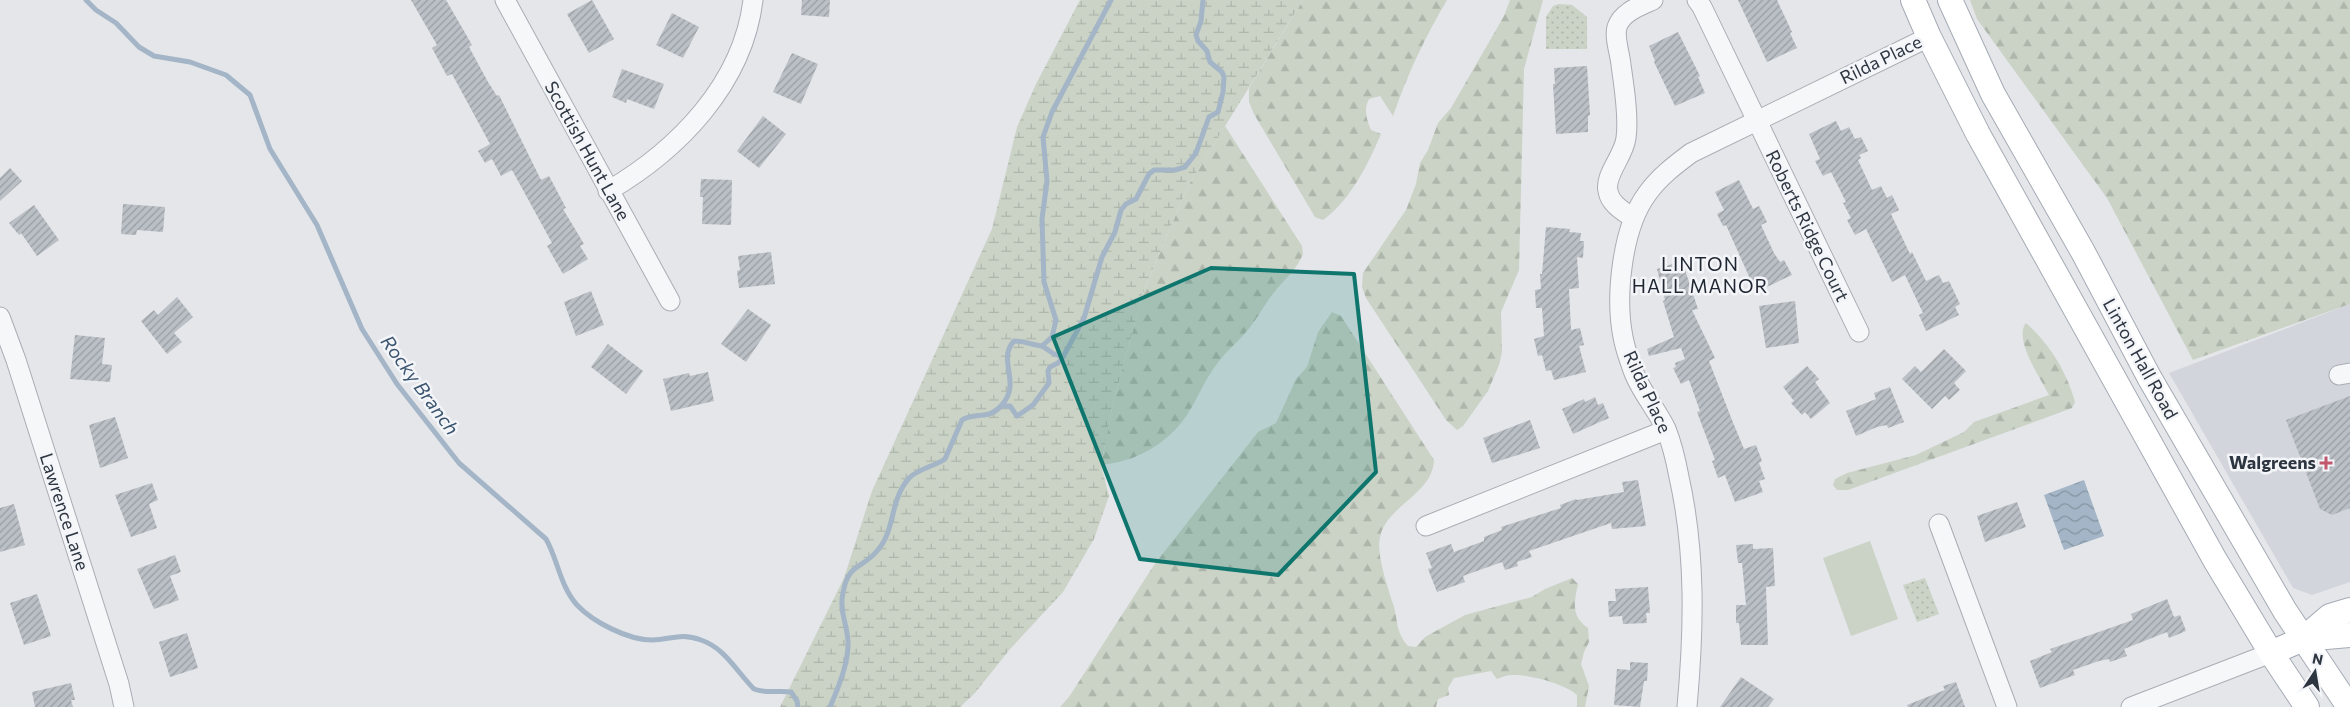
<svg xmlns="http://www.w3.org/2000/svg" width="2350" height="707" viewBox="0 0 2350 707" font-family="Commissioner,sans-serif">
	<defs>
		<pattern id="forest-firs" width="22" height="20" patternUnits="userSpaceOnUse" patternTransform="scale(1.25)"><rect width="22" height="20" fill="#cad3c6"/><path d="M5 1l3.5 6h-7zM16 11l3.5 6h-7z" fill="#aeb6ab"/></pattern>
		<pattern id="wetland-marsh" width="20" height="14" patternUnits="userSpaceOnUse" patternTransform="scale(1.25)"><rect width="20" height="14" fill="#cad3c6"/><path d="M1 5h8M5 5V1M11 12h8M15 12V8" fill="none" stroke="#aeb6ab"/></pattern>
		<pattern id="park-dots" width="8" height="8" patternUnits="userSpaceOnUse" patternTransform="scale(1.25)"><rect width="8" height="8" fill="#cad3c6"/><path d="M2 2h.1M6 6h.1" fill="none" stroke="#aeb6ab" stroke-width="1.8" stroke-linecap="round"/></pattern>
		<pattern id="water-waves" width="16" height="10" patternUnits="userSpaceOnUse" patternTransform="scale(1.25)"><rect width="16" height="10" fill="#a3b5c6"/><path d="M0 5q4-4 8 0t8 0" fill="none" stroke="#8594a2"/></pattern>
		<pattern id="building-hatch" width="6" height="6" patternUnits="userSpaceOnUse" patternTransform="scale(1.25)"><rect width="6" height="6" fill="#bbc0c6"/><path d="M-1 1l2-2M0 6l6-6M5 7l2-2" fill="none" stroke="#989da2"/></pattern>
	</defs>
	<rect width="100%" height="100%" fill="#e4e6ea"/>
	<path fill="#d2d6dc" d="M2350 304V582L2312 595 2293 588 2169 373Z"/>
	<path fill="#cad3c6" d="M1870 541 1898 619 1851 636 1823 558Z"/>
	<g fill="url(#forest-firs)">
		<path d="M1303 0H1447C1425 37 1407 75 1393 116L1380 96 1369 99C1363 110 1367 120 1371 130L1381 134C1368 164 1350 201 1323 220L1315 217 1254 114 1249 102V88Z"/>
		<path d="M1510 0H1543L1524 69 1519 270 1501 312 1502 352 1499 365 1488 391 1463 426 1457 430 1446 420 1366 298 1362 287 1363 273 1406 210 1416 184 1420 163 1428 150 1438 123 1451 108 1504 16Z"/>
		<path d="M1970 0H2350V304L2193 360 2107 198 1977 19Z"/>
		<path d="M1225 126 1302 246 1303 254C1297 269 1286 278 1276 290 1265 303 1258 318 1247 331 1236 344 1223 354 1214 368 1200 387 1193 412 1175 430 1154 451 1130 462 1101 465L1113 404 1143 293 1188 186Z"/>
		<path d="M1332 312 1341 316 1434 460C1433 494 1386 506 1380 537 1376 553 1387 585 1392 601 1399 619 1394 630 1408 646L1416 647 1425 637 1465 615 1532 597 1545 589 1572 578 1578 584C1574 602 1571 617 1588 628L1589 642 1584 652 1581 664 1589 686 1585 707H1577V695C1566 684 1528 674 1512 675 1507 675 1502 677 1497 679L1491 671 1454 678 1448 688 1449 695 1438 699 1436 707H1060L1069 697 1154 565 1258 432 1276 423 1296 379 1307 367 1318 332Z"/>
		<path d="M2026 323C2049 343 2067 372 2075 402L2072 408 1848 490H1837L1833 485 1835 479 1847 473 1916 455 1964 432 1974 422 2049 395C2041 379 2013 339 2026 323Z"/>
	</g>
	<path fill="url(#wetland-marsh)" d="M1080 0H1303L1188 186 1143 293 1113 404 1101 465 1109 496 1094 539 1063 592 1010 649 975 693 960 707H780L844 578 872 491 992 229 1017 127 1036 84Z"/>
	<g fill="url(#park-dots)">
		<path d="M1559 4 1572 5 1587 17V49H1546V17L1553 6Z"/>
		<path d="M1925 578 1939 614 1917 622 1903 585Z"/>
	</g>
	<path fill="url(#water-waves)" d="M2084 480 2104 536 2064 550 2044 495Z"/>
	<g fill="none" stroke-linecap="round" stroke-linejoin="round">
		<g stroke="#a3b5c6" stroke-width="5">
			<path d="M86 0 96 10 116 23 139 47 154 56 190 62 226 75 250 95 270 149 317 225 362 329 397 384 459 463 546 539C558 560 560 586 577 605 593 622 628 640 652 640 671 640 680 632 701 640 725 648 737 672 754 689 767 694 778 690 791 692L797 701 798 707"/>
			<path d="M1042 346 1054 354 1063 357 1084 318 1102 257 1115 232 1121 210 1126 204 1136 199 1149 174 1154 170H1175L1185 167 1196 153 1209 117 1218 112 1223 92 1224 77 1222 72 1210 62 1207 51 1198 41 1196 35 1201 21 1203 0"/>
			<path d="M1001 406H1010L1017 416 1033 405 1049 383 1048 371 1050 367 1058 363 1063 357"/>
			<path d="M830 707C838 688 849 663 848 641 847 624 839 610 843 593 848 563 862 569 877 551 896 530 889 501 909 478 918 469 935 466 945 459L962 420C974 412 989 420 1001 406 1023 382 996 361 1014 341 1025 341 1032 345 1042 346L1052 337 1056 320 1044 282 1042 219 1047 181 1043 137 1052 112 1111 0"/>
		</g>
	</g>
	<g fill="url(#building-hatch)">
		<path d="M411 0H446L464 31 472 45 469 47 488 82 497 96 499 95 541 180 549 176 566 208 563 209 584 244 580 246 588 259 563 274 547 246 552 243 512 170 501 176 492 159 485 163 478 151 490 144 452 74 447 76 432 48 437 45Z"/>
		<path d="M592 0 614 39 589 53 567 14Z"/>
		<path d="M802 0H830L829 17 801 15Z"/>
		<path d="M1738 0H1777L1792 32 1790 33 1797 48 1767 62Z"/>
		<path d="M672 13 699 27 683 58 656 45Z"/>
		<path d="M1678 32 1700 76 1698 77 1705 93 1675 106 1654 62 1655 61 1649 46Z"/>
		<path d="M792 53 818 64 801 104 773 92Z"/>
		<path d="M1587 66 1590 115 1588 116V132L1556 134 1553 84H1555L1554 68Z"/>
		<path d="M622 69 664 84 654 109 627 99 626 103 612 97Z"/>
		<path d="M763 116 786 134 759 168 737 151Z"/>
		<path d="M1836 121 1841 131 1849 127 1855 139 1861 137 1868 151 1859 155 1861 158 1858 160 1872 190 1881 186 1887 198 1892 195 1899 210 1891 214 1910 254 1912 252 1926 281 1939 275 1943 283 1949 281 1960 304 1955 307 1959 315 1926 331 1919 315 1923 313 1905 275 1892 282 1866 229 1855 235 1847 220 1851 218 1843 203 1846 202 1831 172 1823 176 1815 161 1820 159 1809 134Z"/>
		<path d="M10 168 22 181 0 201V178Z"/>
		<path d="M701 179 732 180 731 225 702 224 703 197H700Z"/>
		<path d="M1739 180 1753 209 1759 206 1767 222 1761 225 1774 253 1780 262 1784 260 1792 275 1756 292 1726 225 1723 226 1717 214 1724 210 1715 192Z"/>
		<path d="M123 204 165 207 163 232 137 230 136 235 121 234Z"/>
		<path d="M34 205 59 240 37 256 21 233 19 235 9 223Z"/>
		<path d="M1546 227 1570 229 1569 232 1581 233 1580 241H1584L1583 258 1577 257 1579 288 1569 289 1571 330 1580 328 1584 345 1579 346 1586 372 1554 380 1551 370 1546 371 1542 355 1538 356 1534 339 1544 336 1542 308H1536L1535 290 1541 289 1540 274H1542Z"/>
		<path d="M771 252 775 284 739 288 737 271 740 270 738 256Z"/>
		<path d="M1682 261 1698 309 1692 310 1715 358 1709 361 1732 420 1744 449 1756 445 1762 461 1759 463 1765 479 1759 481 1763 492 1735 502 1725 475 1718 478 1712 461 1715 460 1697 412 1700 411 1689 380 1681 384 1673 368 1676 367 1675 363 1685 359 1681 348 1649 356 1647 349 1674 337 1663 301 1665 300 1657 269Z"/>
		<path d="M591 291 604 325 576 336 564 302Z"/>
		<path d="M177 297 193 317 174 333 182 342 167 354 141 321 154 310 158 315Z"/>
		<path d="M1795 301 1799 343 1766 348 1759 306Z"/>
		<path d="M748 309 771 325 746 362 721 344Z"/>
		<path d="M75 335 105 338 102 364 112 365 110 382 70 379Z"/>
		<path d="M608 344 643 371 626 394 591 367Z"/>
		<path d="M1944 349 1966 371 1954 383 1960 390 1949 400 1945 396 1932 409 1902 379 1915 366 1921 372Z"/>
		<path d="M1807 366 1819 379 1815 382 1830 403 1811 419 1805 412 1802 415 1791 403 1794 401 1783 387Z"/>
		<path d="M708 372 714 401 671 411 663 379 689 373 690 376Z"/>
		<path d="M1890 387 1904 422 1888 428 1887 425 1877 427 1856 436 1846 411 1876 399 1874 393Z"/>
		<path d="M2350 396V508L2332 515 2320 509 2286 420Z"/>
		<path d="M1595 397 1598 405 1603 403 1609 418 1573 434 1562 409 1584 399 1585 402Z"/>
		<path d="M115 417 128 458 100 468 89 425Z"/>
		<path d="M1530 420 1540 448 1492 463 1483 438Z"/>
		<path d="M1638 480 1646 526 1612 529 1611 523 1529 551 1532 557 1517 562 1518 566 1505 570 1502 562 1463 576 1465 582 1437 592 1428 569 1432 568 1426 553 1451 544 1454 552 1484 541V537L1502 530 1501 527 1561 508 1560 505 1576 499 1577 500 1624 492 1622 482Z"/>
		<path d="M152 483 158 500 149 504 157 528 131 537 115 495Z"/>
		<path d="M2017 502 2026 527 1985 542 1977 516Z"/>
		<path d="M14 504 25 545 0 552V508Z"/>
		<path d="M1753 544V549L1773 548 1775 586 1766 587 1768 645H1741L1739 623H1736V605H1746L1742 563H1738L1736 545Z"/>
		<path d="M175 555 181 572 170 576 179 600 154 609 137 569Z"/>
		<path d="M1648 587 1650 613H1646L1647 623 1623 624 1622 616 1609 617 1608 601H1616L1615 589Z"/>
		<path d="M37 594 51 636 24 645 10 603Z"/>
		<path d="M2167 599 2174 617 2180 615 2186 631 2169 638 2167 632 2124 649 2127 656 2110 662 2109 659 2099 661 2073 670 2075 675 2040 688 2030 661 2052 652 2050 649 2133 620 2131 614Z"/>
		<path d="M187 633 198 668 170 677 159 642Z"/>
		<path d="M1630 662 1648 663 1647 681H1644L1640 707 1614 705 1617 669 1630 670Z"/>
		<path d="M1741 677 1774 699 1768 707H1720Z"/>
		<path d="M1956 682 1965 707H1908L1907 705 1945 690 1943 686Z"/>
		<path d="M71 683 75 700H71L73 707H35L32 692Z"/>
	</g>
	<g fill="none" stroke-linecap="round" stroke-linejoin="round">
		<g stroke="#a9adb4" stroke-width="21">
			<g id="minor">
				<path d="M505 0 670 301"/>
				<path d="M1697 0 1702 7 1859 332"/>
				<path d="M608 191C678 150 743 84 753 0"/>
				<path d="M1633 218C1623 211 1610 204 1608 191 1604 175 1624 156 1626 138 1629 117 1624 86 1621 65 1620 53 1614 38 1617 27 1622 12 1640 6 1653 0"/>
				<path d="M0 317 16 360 119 684 124 707"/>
				<path d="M2339 375 2350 373"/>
				<path d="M1939 524 2007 707"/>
				<path d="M1426 526 1666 430"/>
				<path d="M1687 707C1694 630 1696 553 1679 477 1676 461 1672 444 1666 429 1657 410 1642 393 1634 373 1630 362 1625 349 1623 337 1615 296 1622 228 1647 194 1659 177 1675 165 1691 153L1929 37"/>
				<path d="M2131 707 2271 653"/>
			</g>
		</g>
		<g stroke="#a4abb4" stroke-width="26">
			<g id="major">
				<path d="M1913 0 1929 37 1978 134 2215 560 2271 653 2307 707"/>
				<path d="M1950 0 1993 94 2083 252 2149 377 2285 611 2349 707"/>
				<path d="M2303 639 2350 635"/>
				<path d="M2271 653 2303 639 2330 616 2350 610"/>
			</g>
		</g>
		<use href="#minor" stroke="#f6f7f9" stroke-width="19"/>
		<use href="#major" stroke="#fff" stroke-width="24"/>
	</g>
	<path fill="#0f766e" fill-opacity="0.2" stroke="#0f766e" stroke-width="4" stroke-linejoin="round" d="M1211 268 1354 274 1376 472 1278 575 1140 559 1053 337Z"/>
	<path fill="#c1576c" stroke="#f3f5f8" stroke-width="2" d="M2323.5 455.5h5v5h5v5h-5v5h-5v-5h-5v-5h5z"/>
	<g text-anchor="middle" stroke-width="5" stroke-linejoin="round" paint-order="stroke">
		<g font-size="18" fill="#2d3541" stroke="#f3f5f8">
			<text transform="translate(1881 60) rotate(-26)" y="6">Rilda Place</text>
			<text transform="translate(587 151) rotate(61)" y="6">Scottish Hunt Lane</text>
			<text transform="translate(1807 226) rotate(64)" y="6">Roberts Ridge Court</text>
			<text transform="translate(2140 359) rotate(61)" y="6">Linton Hall Road</text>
			<text transform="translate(1647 392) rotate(65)" y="6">Rilda Place</text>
			<text transform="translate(64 512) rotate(72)" y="6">Lawrence Lane</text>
		</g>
		<g font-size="18" font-weight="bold" fill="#2d3541" stroke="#f3f5f8" text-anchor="end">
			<text x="2316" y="469">Walgreens</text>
		</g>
		<g font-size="19" letter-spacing="1" fill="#1f2632" stroke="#f3f5f8">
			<text x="1700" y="271">LINTON<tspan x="1700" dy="22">HALL MANOR</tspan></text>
		</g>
		<g font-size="19" font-style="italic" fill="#3b5570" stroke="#f3f5f8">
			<text transform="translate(420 385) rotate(54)" y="7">Rocky Branch</text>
		</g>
	</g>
	<g transform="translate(2315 672) rotate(12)" stroke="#f3f5f8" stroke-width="4" paint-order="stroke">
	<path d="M0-4L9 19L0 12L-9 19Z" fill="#2d3541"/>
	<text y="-8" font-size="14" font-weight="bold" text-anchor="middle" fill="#2d3541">N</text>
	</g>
</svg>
